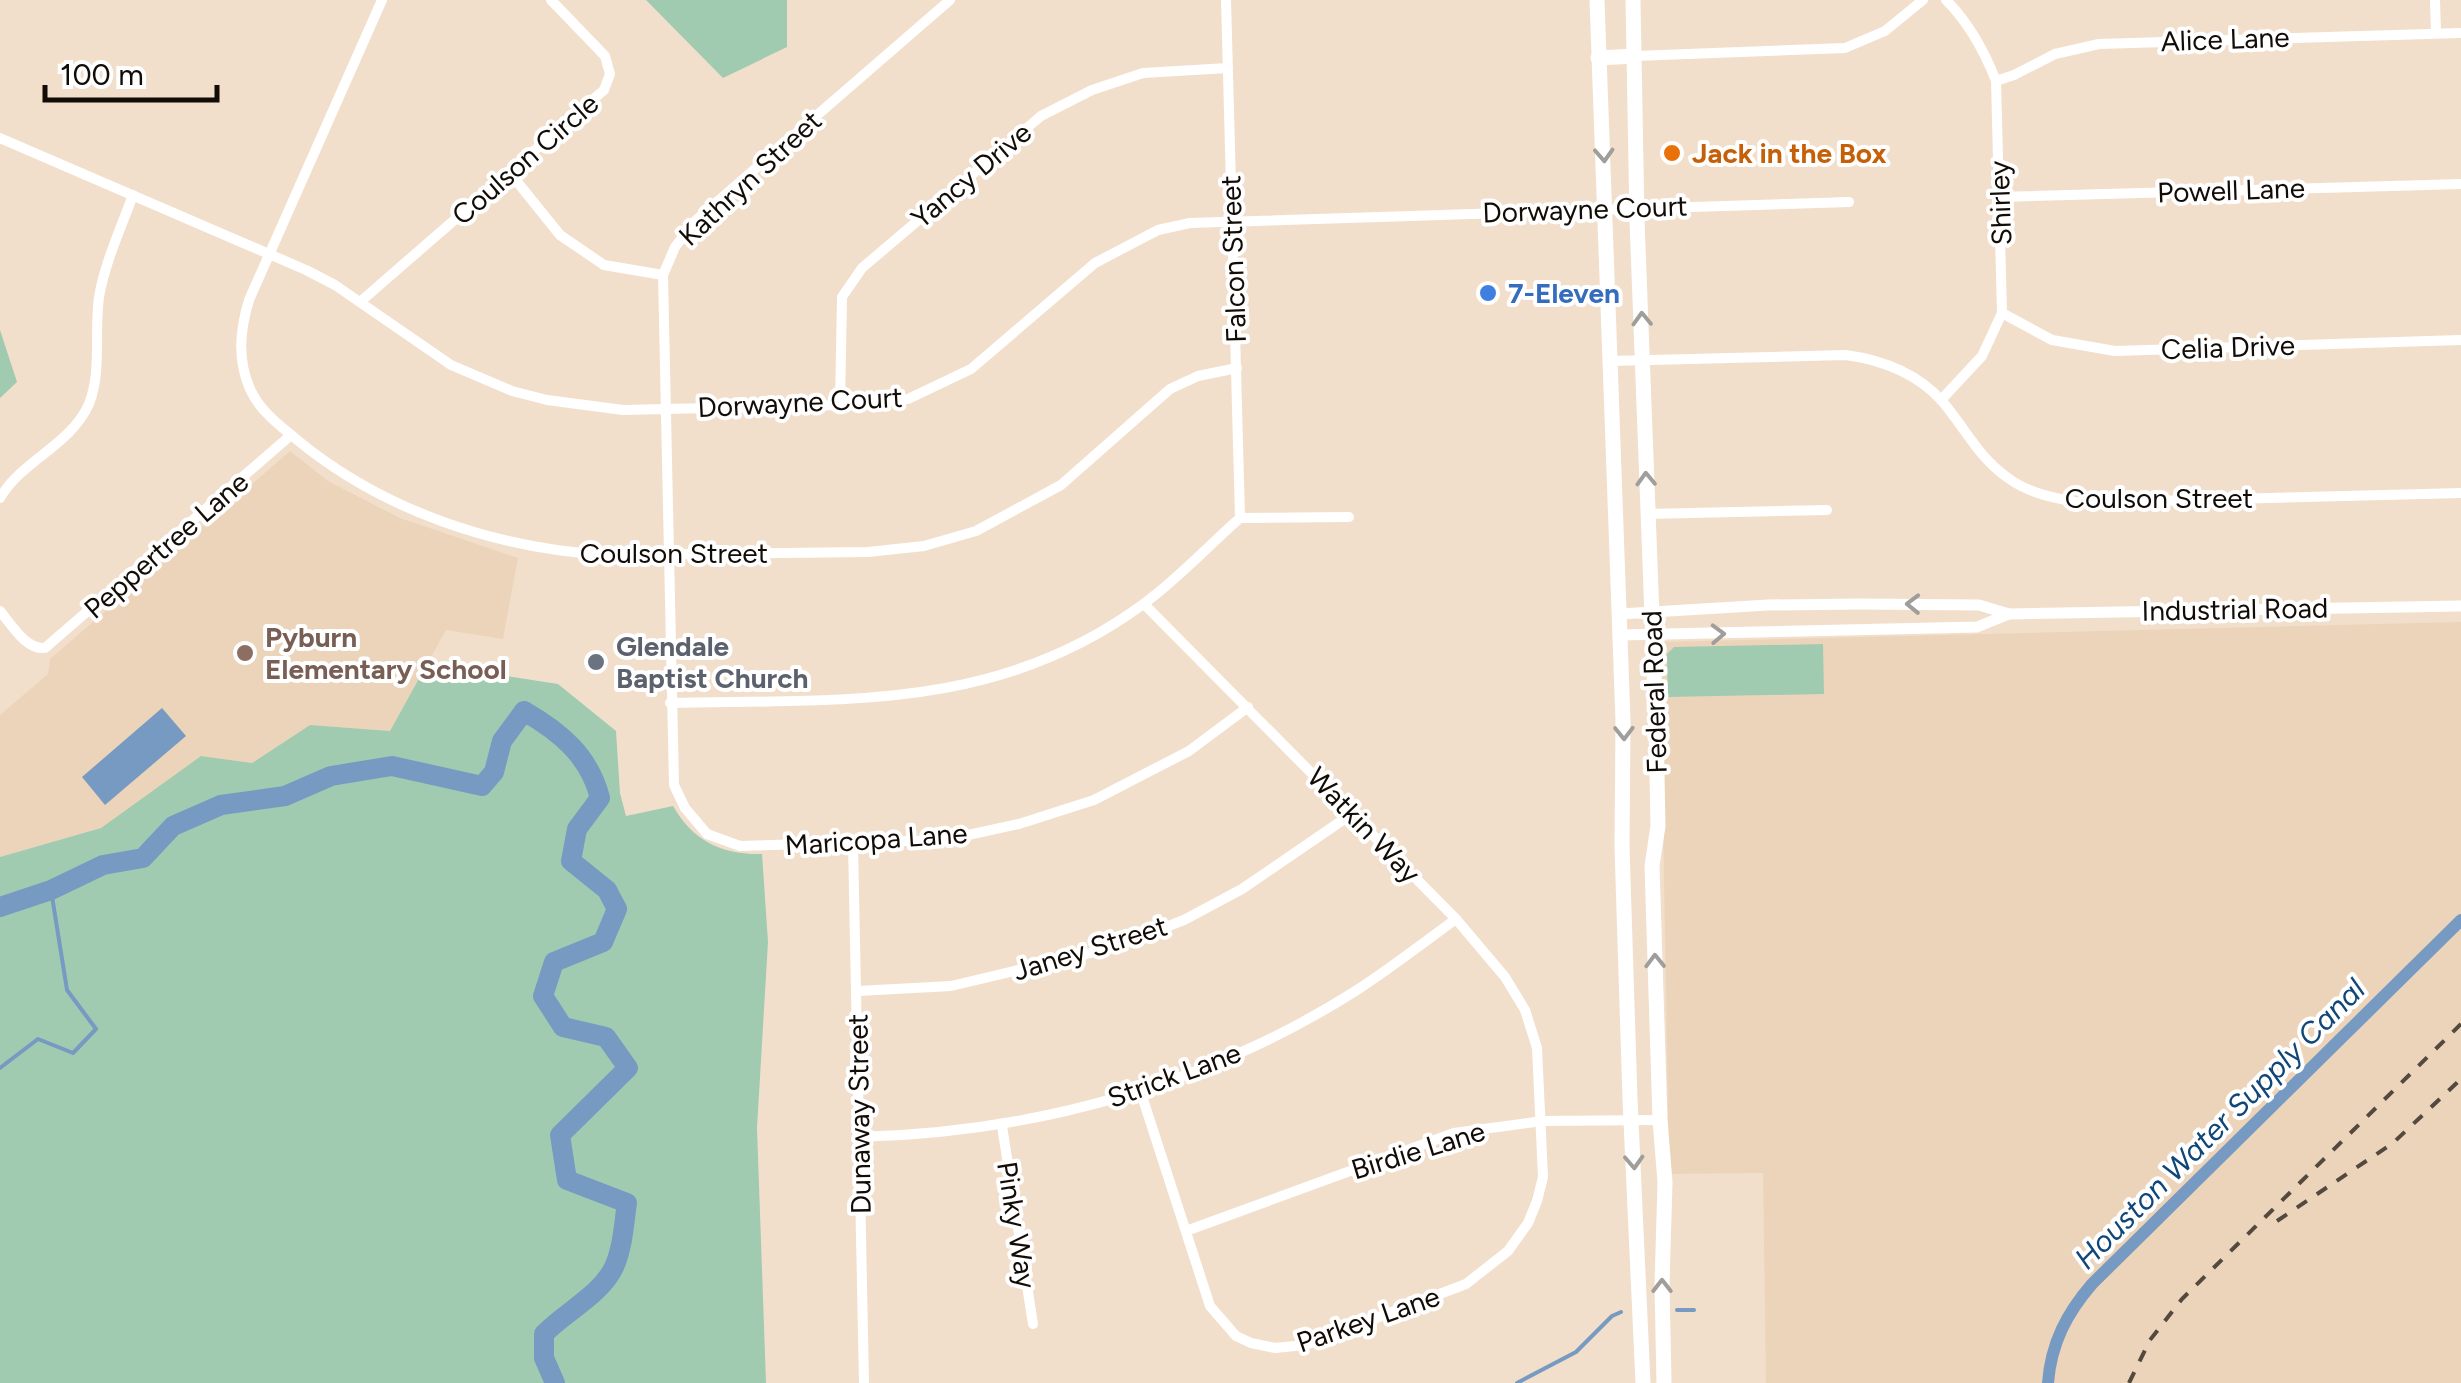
<svg xmlns="http://www.w3.org/2000/svg" width="2461" height="1383" viewBox="0 0 2461 1383" font-family="Figtree,sans-serif">
	<rect width="100%" height="100%" fill="#f2dfcb"/>
	<g fill="#ecd4ba">
		<path d="M290 451 328 481 400 518 518 558 503 639 446 630 390 731 310 725 252 763 201 756 101 828 0 857V715L48 674 50 659Z"/>
		<path d="M2461 622V1383H1766L1763 1173 1669 1174 1660 642Z"/>
	</g>
	<g fill="#a0cbb1">
		<path d="M646 0H787V47L723 78Z"/>
		<path d="M0 330 17 382 0 398Z"/>
		<path d="M1823 644 1824 694 1668 697 1667 654 1674 647Z"/>
		<path d="M427 664 558 684 616 731 620 793 626 816 673 806C693 841 722 855 762 854L768 942 757 1128 766 1383H0V857L101 828 201 756 252 763 310 725 390 731Z"/>
	</g>
	<path fill="#769ac1" d="M162 708 186 736 105 805 82 777Z"/>
	<g fill="none" stroke-linecap="round" stroke-linejoin="round">
		<g stroke="#769ac1" stroke-width="4">
			<path d="M0 1068 38 1039 73 1053 96 1029 67 990 51 890"/>
			<path d="M1677 1310H1694"/>
			<path d="M1517 1383 1576 1352 1612 1316 1621 1312"/>
		</g>
		<path stroke="#769ac1" stroke-width="12" d="M2048 1383C2051 1343 2067 1313 2092 1284L2461 920"/>
		<path stroke="#769ac1" stroke-width="20" d="M0 907 51 890 103 865 143 858 173 826 221 805 285 796 331 776 392 766 482 786 494 772 502 741 524 711C560 732 589 755 600 798L577 829 571 861 607 890 617 909 603 942 554 962 543 996 563 1027 606 1037 628 1068 560 1135 567 1180 627 1203C624 1222 623 1248 614 1267 601 1295 565 1312 544 1334V1358L555 1383"/>
		<g stroke="#fff" stroke-width="10">
			<path d="M382 0 249 300C240 330 237 359 250 389 260 411 278 424 296 439 383 511 495 548 606 555L868 552 924 546 976 531 1061 485 1170 389 1198 376 1237 368"/>
			<path d="M950 0 695 221 675 247 663 275 674 785 685 808 707 834 740 846 945 840 1019 824 1094 800 1189 751 1248 707"/>
			<path d="M1226 0 1240 518"/>
			<path d="M2435 0 2436 33"/>
			<path d="M1635 56 1845 48 1885 31 1923 0"/>
			<path d="M1996 81 2014 75 2055 54 2099 44 2461 33"/>
			<path d="M0 138 306 270 335 285 451 365 512 391 547 400 623 410 840 405 908 399 971 369 1095 263 1158 230 1190 223 1849 202"/>
			<path d="M510 173 560 235 604 265 663 275"/>
			<path d="M2000 197 2461 184"/>
			<path d="M360 302 604 90 610 74 605 56 551 0"/>
			<path d="M2002 313 2052 340 2115 351 2461 340"/>
			<path d="M1610 361 1846 355C1882 360 1917 373 1942 401 1965 428 1978 457 2008 478 2030 494 2055 498 2081 503L2461 493"/>
			<path d="M1941 400 1982 356 2002 313 1996 81C1984 50 1969 23 1946 0"/>
			<path d="M840 405 842 297 862 268 1041 116 1092 90 1143 73 1228 68"/>
			<path d="M0 498C22 460 70 446 89 404 102 371 94 332 99 297 105 262 121 228 133 195"/>
			<path d="M1647 514 1827 510"/>
			<path d="M0 611C12 625 26 650 45 648L291 435"/>
			<path d="M670 703C842 699 996 712 1142 605 1177 580 1208 546 1240 518L1349 517"/>
			<path d="M853 844 864 1383"/>
			<path d="M858 991 951 986 1112 948 1184 920 1242 889 1353 813"/>
			<path d="M1141 1093 1210 1306 1236 1336 1251 1343 1275 1348 1305 1345 1466 1284 1508 1251 1528 1223 1537 1201 1543 1177 1537 1048 1525 1010 1505 977 1456 919 1144 604"/>
			<path d="M1002 1126 1033 1324"/>
			<path d="M857 1137C1033 1133 1208 1085 1357 990 1391 968 1423 943 1456 919"/>
			<path d="M1186 1231 1454 1133 1542 1121 1660 1120"/>
		</g>
		<g stroke="#fff" stroke-width="11">
			<path d="M1620 614 1768 605 1859 604 1979 605 2009 614 2461 606"/>
			<path d="M1620 635 1977 627 2009 614"/>
		</g>
		<g stroke="#fff" stroke-width="15">
			<path d="M1597 0 1623 721 1622 847 1630 1099 1643 1383"/>
			<path d="M1633 0 1637 220 1656 722 1658 826 1652 866 1660 1120 1665 1182 1662 1285 1664 1383"/>
			<path d="M1598 58 1635 56"/>
		</g>
		<g stroke="#53493f" stroke-width="4" stroke-dasharray="12 12" stroke-linecap="butt">
			<path d="M2277 1221 2393 1143 2461 1079"/>
			<path d="M2129 1383 2150 1340 2182 1299 2461 1024"/>
		</g>
	</g>
	<defs><path id="oneway-chevron" d="M-2-3.5L2.5 0L-2 3.5" fill="none" stroke-width="1.6" stroke-linecap="round" stroke-linejoin="round" transform="scale(2.5)"/></defs>
	<g stroke="#a09e9b">
		<use href="#oneway-chevron" transform="translate(1604 155) rotate(87)"/>
		<use href="#oneway-chevron" transform="translate(1642 319) rotate(-92)"/>
		<use href="#oneway-chevron" transform="translate(1646 479) rotate(-92)"/>
		<use href="#oneway-chevron" transform="translate(1913 604) rotate(-179)"/>
		<use href="#oneway-chevron" transform="translate(1718 634) rotate(-2)"/>
		<use href="#oneway-chevron" transform="translate(1624 733) rotate(89)"/>
		<use href="#oneway-chevron" transform="translate(1655 961) rotate(-91)"/>
		<use href="#oneway-chevron" transform="translate(1634 1162) rotate(87)"/>
		<use href="#oneway-chevron" transform="translate(1662 1286) rotate(-90)"/>
	</g>
	<circle fill="#e8710a" stroke="#fff" stroke-width="4" cx="1672" cy="153" r="10"/>
	<circle fill="#3f7fe0" stroke="#fff" stroke-width="4" cx="1488" cy="293" r="10"/>
	<circle fill="#8d6e63" stroke="#fff" stroke-width="4" cx="245" cy="653" r="10"/>
	<circle fill="#6b7280" stroke="#fff" stroke-width="4" cx="596" cy="662" r="10"/>
	<g text-anchor="middle" stroke-width="8" stroke-linejoin="round" paint-order="stroke">
		<g font-size="28" fill="#120c06" stroke="#fff">
			<text transform="translate(2225 39) rotate(-2)" y="10">Alice Lane</text>
			<text transform="translate(525 159) rotate(-41)" y="10">Coulson Circle</text>
			<text transform="translate(971 175) rotate(-40)" y="10">Yancy Drive</text>
			<text transform="translate(750 178) rotate(-43)" y="10">Kathryn Street</text>
			<text transform="translate(2231 190) rotate(-2)" y="10">Powell Lane</text>
			<text transform="translate(2000 203) rotate(-92)" y="10">Shirley</text>
			<text transform="translate(1585 209) rotate(-2)" y="10">Dorwayne Court</text>
			<text transform="translate(1233 259) rotate(-92)" y="10">Falcon Street</text>
			<text transform="translate(2228 347) rotate(-2)" y="10">Celia Drive</text>
			<text transform="translate(800 402) rotate(-3)" y="10">Dorwayne Court</text>
			<text x="2159" y="508">Coulson Street</text>
			<text transform="translate(166 545) rotate(-41)" y="10">Peppertree Lane</text>
			<text x="674" y="563">Coulson Street</text>
			<text transform="translate(2235 609) rotate(-1)" y="10">Industrial Road</text>
			<text transform="translate(1654 692) rotate(-92)" y="10">Federal Road</text>
			<text transform="translate(1364 825) rotate(46)" y="10">Watkin Way</text>
			<text transform="translate(876 839) rotate(-4)" y="10">Maricopa Lane</text>
			<text transform="translate(1090 948) rotate(-17)" y="10">Janey Street</text>
			<text transform="translate(1174 1075) rotate(-20)" y="10">Strick Lane</text>
			<text transform="translate(859 1114) rotate(-91)" y="10">Dunaway Street</text>
			<text transform="translate(1418 1150) rotate(-17)" y="10">Birdie Lane</text>
			<text transform="translate(1017 1225) rotate(81)" y="10">Pinky Way</text>
			<text transform="translate(1368 1319) rotate(-19)" y="10">Parkey Lane</text>
		</g>
		<g font-size="28" font-weight="bold" fill="#c56008" stroke="#fff" text-anchor="start">
			<text x="1692" y="163">Jack in the Box</text>
		</g>
		<g font-size="28" font-weight="bold" fill="#366cbe" stroke="#fff" text-anchor="start">
			<text x="1508" y="303">7-Eleven</text>
		</g>
		<g font-size="28" font-weight="bold" fill="#785e54" stroke="#fff" text-anchor="start">
			<text x="265" y="647">Pyburn<tspan x="265" dy="32">Elementary School</tspan></text>
		</g>
		<g font-size="28" font-weight="bold" fill="#5b616d" stroke="#fff" text-anchor="start">
			<text x="616" y="656">Glendale<tspan x="616" dy="32">Baptist Church</tspan></text>
		</g>
		<g font-size="30" font-style="italic" fill="#104678" stroke="#fff">
			<text transform="translate(2220 1124) rotate(-45)" y="10">Houston Water Supply Canal</text>
		</g>
	</g>
	<path d="M45 85v15h172v-15" fill="none" stroke="#120c06" stroke-width="5"/>
	<text x="60" y="85" font-size="30" fill="#120c06" stroke="#ffffff" stroke-width="8" paint-order="stroke">100 m</text>
</svg>
